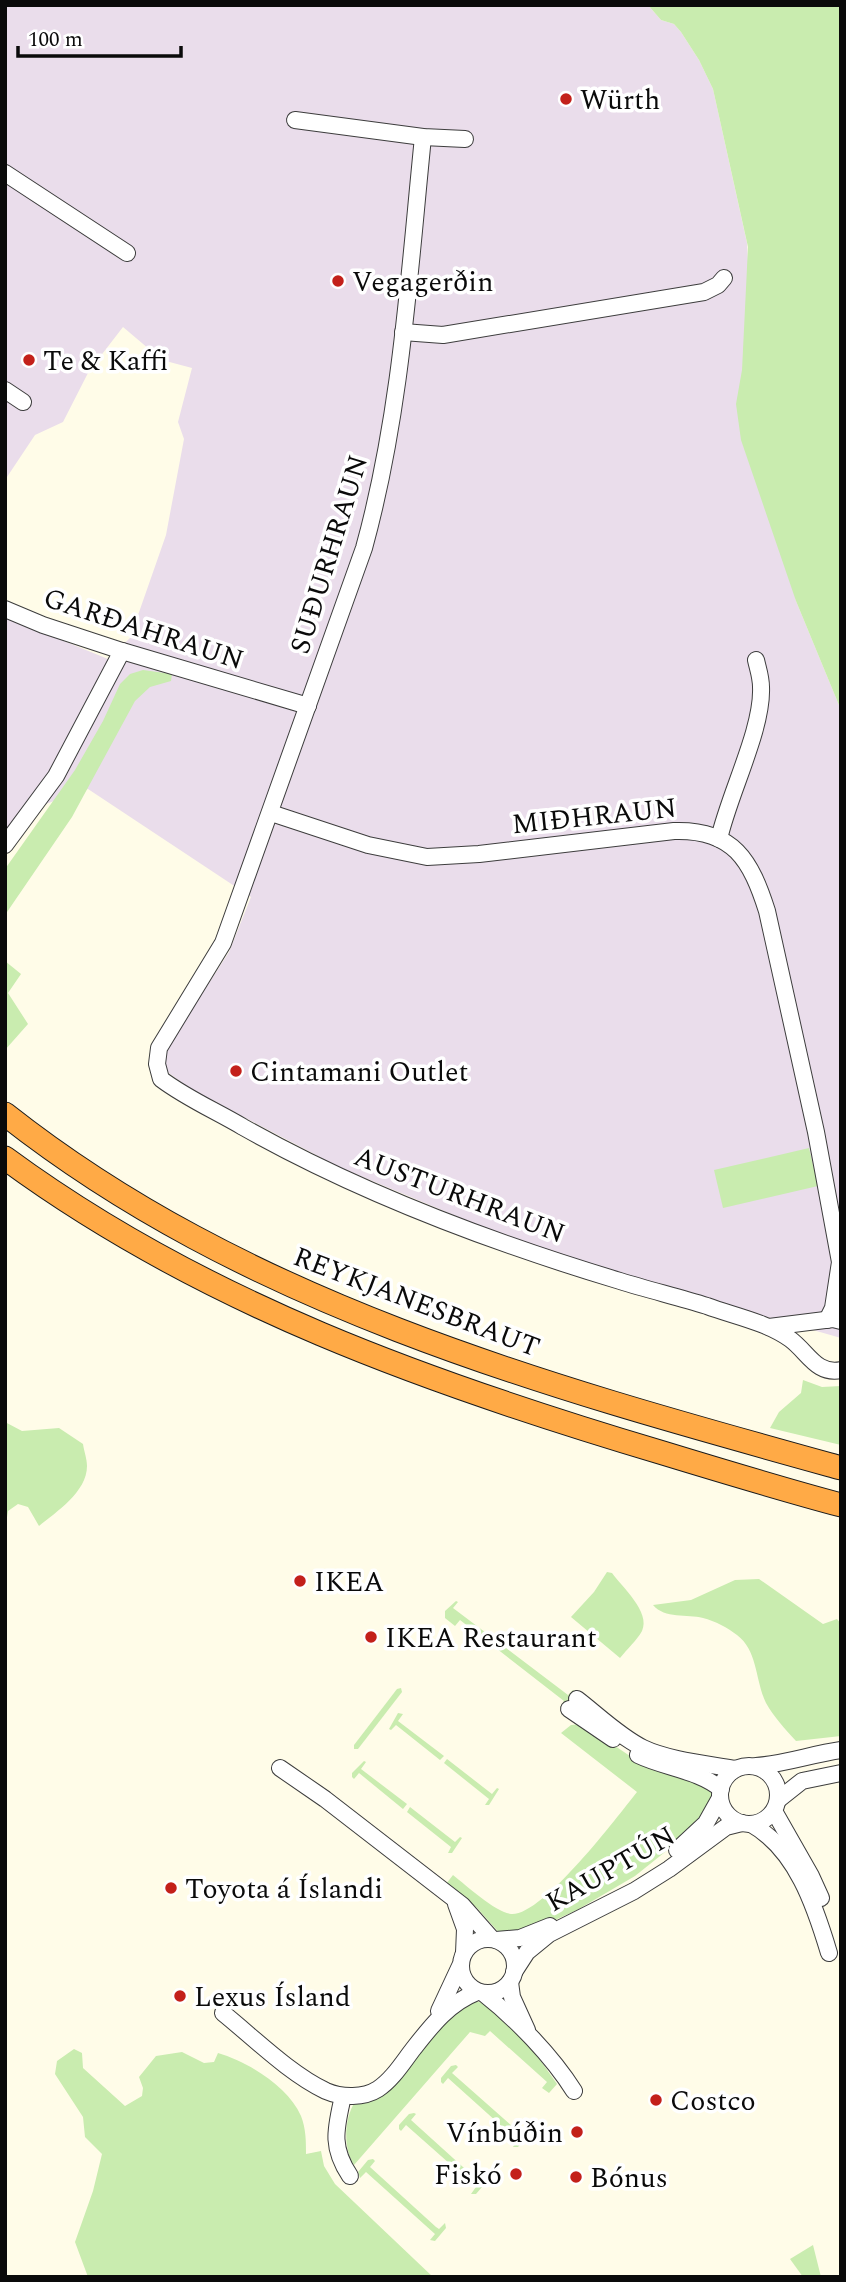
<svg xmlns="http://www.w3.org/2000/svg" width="846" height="2282" viewBox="0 0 846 2282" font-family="Spectral,serif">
	<rect width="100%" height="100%" fill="#fffce8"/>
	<path fill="#eaddeb" d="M5 5H648L661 20 674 24 681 32 699 60 713 89 747 243 754 374 796 601 841 710V1338L694 1296 506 1237 339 1167 192 1090 162 1068 167 1048 229 952 251 897 88 789 23 812 5 831V617L108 659 130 638 166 535 184 439 178 422 192 368 162 360 123 327 89 371 63 422 35 435 5 480Z"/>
	<g fill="#c9ecaf">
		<path d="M648 5H841V710L796 601 741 440 736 404 742 370 748 247 713 89 699 60 681 32 674 24 661 20Z"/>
		<path d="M143 670 172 674 171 681 150 687 135 701 72 817 5 915V869L75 770 103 721 120 684 130 674Z"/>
		<path d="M5 961 21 974 8 993 28 1024 5 1050Z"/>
		<path d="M809 1148 818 1186 723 1208 714 1170Z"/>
		<path d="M803 1380 822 1387 841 1386V1445L770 1428 779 1412 801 1393Z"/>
		<path d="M5 1422 22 1431 59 1428 83 1444C84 1451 87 1459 87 1466 87 1492 56 1512 39 1526L28 1507 18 1504 8 1511 5 1530Z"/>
		<path d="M607 1572 612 1573C622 1587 651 1612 642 1631 637 1640 627 1649 620 1658L571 1617 594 1592Z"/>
		<path d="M759 1579 823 1624 837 1619 841 1624V1736L796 1741C785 1729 774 1717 766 1703 755 1680 758 1651 737 1635 728 1628 715 1621 703 1618 687 1614 665 1619 653 1605L691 1600 735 1580Z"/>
		<path d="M456 1601 458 1602 453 1608 568 1695 573 1690 575 1691V1695L566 1707H560L564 1701 460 1620 455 1626 445 1618V1611Z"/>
		<path d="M401 1688 402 1692 358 1749H354V1745L397 1689Z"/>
		<path d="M398 1713 403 1714 398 1721 444 1756 440 1760 396 1725 391 1730 389 1729Z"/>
		<path d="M582 1724 633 1758 706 1787 711 1793 713 1801 690 1832 635 1876 577 1910 546 1924 503 1937 477 1908 446 1884 453 1875C467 1886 495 1912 511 1914 542 1917 617 1817 637 1792L561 1733 571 1725Z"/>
		<path d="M447 1759 492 1794 497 1788 499 1789 489 1805H485L489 1799 444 1763Z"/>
		<path d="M364 1761 366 1762 361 1769 407 1804 403 1809 359 1773 354 1779 352 1777V1773Z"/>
		<path d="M410 1807 455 1842 460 1837 462 1838 452 1853H448L451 1847 407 1812Z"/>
		<path d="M473 2001 489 2004 531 2047 557 2084 549 2093 542 2088 547 2082 490 2031 485 2036 470 2032 354 2165C343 2149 344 2118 355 2102L446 2018Z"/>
		<path d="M74 2049 82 2053 83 2068 125 2106 142 2096 143 2088 139 2077 156 2056 182 2052 204 2063 214 2062 218 2053C248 2062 288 2086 301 2116 306 2129 306 2141 306 2154L321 2151 324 2166 335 2184 433 2277H88L75 2242 93 2191 102 2154 85 2137 83 2117 55 2074 57 2061Z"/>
		<path d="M456 2065 458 2067 452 2073 522 2135 527 2129 529 2134 518 2147H513L517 2140 448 2078 443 2084 441 2082V2078L451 2066Z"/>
		<path d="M414 2113 416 2114 411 2120 474 2177 480 2182 486 2176 487 2181 476 2194H471L476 2187 406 2125 401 2131 399 2129V2125L409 2114Z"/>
		<path d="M373 2159 375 2161 370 2167 436 2227 439 2229 445 2223 446 2228 435 2241 430 2240 435 2234 366 2172 360 2178 358 2172 368 2160Z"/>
		<path d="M813 2245 821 2277H803L790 2259Z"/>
	</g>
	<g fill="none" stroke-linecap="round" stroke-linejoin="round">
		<g stroke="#3d3d3d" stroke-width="18">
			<g id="minor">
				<path d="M295 120 423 137 465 139"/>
				<path d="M423 137C409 275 401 414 364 548L223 943 159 1048 157 1064 161 1079C186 1098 216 1111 243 1127 362 1194 490 1242 620 1281 649 1290 678 1297 707 1306 734 1316 766 1322 790 1339 808 1352 816 1375 841 1370"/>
				<path d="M5 173 127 253"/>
				<path d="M403 332 443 335 704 292 718 285 724 278"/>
				<path d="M5 390 23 402"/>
				<path d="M5 609 43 625 122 651 308 706"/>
				<path d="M271 813 368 845 427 857 479 854 674 831C734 829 751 861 767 911L816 1132 840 1262 833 1308 827 1320"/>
				<path d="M719 839C729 794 763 729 761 687 761 677 758 669 756 660"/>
				<path d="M5 845 56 776 122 651"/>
				<path d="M769 1327 833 1319 841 1321"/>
				<path d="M577 1699C598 1715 619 1736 643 1748 668 1760 707 1764 735 1769"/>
				<path d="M569 1709 613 1739"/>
				<path d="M638 1755C665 1768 698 1770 721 1789"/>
				<circle cx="749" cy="1795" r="29"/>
				<path d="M756 1766C785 1764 812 1754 841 1750"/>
				<path d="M280 1768 325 1799 462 1905 492 1939"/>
				<path d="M778 1800 802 1781 841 1773"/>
				<path d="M774 1811 811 1876 821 1898"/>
				<path d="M751 1824C796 1849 815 1906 829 1953"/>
				<path d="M677 1850 706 1823 720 1798"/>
				<path d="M456 1904 465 1929 464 1953"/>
				<circle cx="488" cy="1966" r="27"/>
				<path d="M496 1940 520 1938 550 1926"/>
				<path d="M514 1972 527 1952 549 1934 634 1891 669 1869 726 1827 742 1823"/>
				<path d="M510 1982 512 1997 527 2030"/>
				<path d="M483 1993C516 2019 552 2056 574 2091"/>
				<path d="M439 2011 460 1966"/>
				<path d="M223 2013C254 2038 290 2074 326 2091 342 2098 364 2098 378 2089 393 2079 403 2062 414 2048 432 2025 449 2003 477 1992"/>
				<path d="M343 2096C336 2128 330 2146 350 2176"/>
			</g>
		</g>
		<g stroke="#1b1b1b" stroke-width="25">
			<g id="highway">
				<path d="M5 1114C247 1305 549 1387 841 1468"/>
				<path d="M5 1158C202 1303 431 1384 663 1453 722 1471 781 1489 841 1505"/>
			</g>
		</g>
		<use href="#minor" stroke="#fff" stroke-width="16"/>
		<use href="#highway" stroke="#ffaa46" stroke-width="23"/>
	</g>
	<g fill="#c3201a" stroke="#fff" stroke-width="2.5">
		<circle cx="566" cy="99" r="7"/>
		<circle cx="338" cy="281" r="7"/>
		<circle cx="29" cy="360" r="7"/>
		<circle cx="236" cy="1071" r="7"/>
		<circle cx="300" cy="1581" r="7"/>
		<circle cx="371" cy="1637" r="7"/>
		<circle cx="171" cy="1888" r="7"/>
		<circle cx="180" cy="1996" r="7"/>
		<circle cx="656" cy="2100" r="7"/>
		<circle cx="577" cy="2132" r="7"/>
		<circle cx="516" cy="2174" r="7"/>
		<circle cx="576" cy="2177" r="7"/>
	</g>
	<g text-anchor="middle" stroke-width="7" stroke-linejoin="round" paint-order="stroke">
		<g font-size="28" fill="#0a0a0a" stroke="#fff" text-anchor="start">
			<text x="580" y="109">Würth</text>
			<text x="352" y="291">Vegagerðin</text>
			<text x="43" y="370">Te &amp; Kaffi</text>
			<text x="250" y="1081">Cintamani Outlet</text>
			<text x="314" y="1591">IKEA</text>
			<text x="385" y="1647">IKEA Restaurant</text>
			<text x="185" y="1898">Toyota á Íslandi</text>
			<text x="194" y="2006">Lexus Ísland</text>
			<text x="670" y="2110">Costco</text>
			<text x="563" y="2142" text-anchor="end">Vínbúðin</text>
			<text x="502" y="2184" text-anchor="end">Fiskó</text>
			<text x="590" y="2187">Bónus</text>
		</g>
		<g font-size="28" fill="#0a0a0a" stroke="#fff">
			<text transform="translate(328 554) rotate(-73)" y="10">SUÐURHRAUN</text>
			<text transform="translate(144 628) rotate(18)" y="10">GARÐAHRAUN</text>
			<text transform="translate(594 815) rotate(-6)" y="10">MIÐHRAUN</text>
			<text transform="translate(460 1194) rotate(21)" y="10">AUSTURHRAUN</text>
			<text transform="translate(417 1301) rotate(21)" y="10">REYKJANESBRAUT</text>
			<text transform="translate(610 1868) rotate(-30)" y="10">KAUPTÚN</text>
		</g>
	</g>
	<rect width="846" height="2282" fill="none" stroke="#0a0a0a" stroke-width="14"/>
	<path d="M18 46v10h163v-10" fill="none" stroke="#0a0a0a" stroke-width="3.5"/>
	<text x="28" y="46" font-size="21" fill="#0a0a0a" stroke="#ffffff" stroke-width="5" paint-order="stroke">100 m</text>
</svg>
